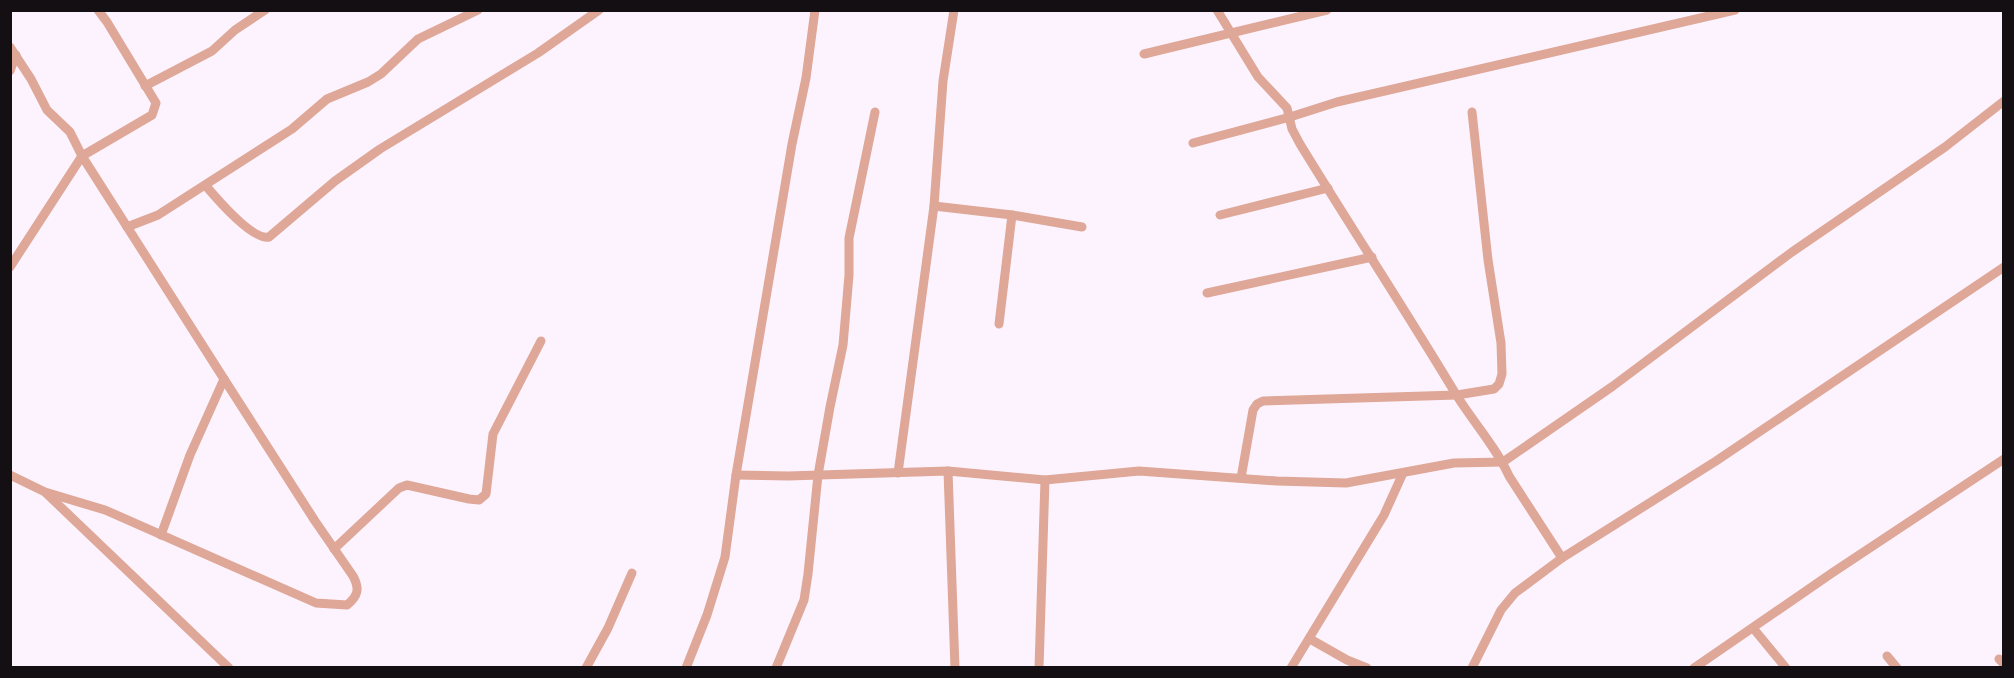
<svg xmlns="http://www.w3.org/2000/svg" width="2014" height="678" viewBox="0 0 2014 678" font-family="'Fira Sans',sans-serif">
	<rect width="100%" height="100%" fill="#fdf3fe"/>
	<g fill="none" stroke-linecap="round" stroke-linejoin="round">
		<g stroke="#dea797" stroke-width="9">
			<path d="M1217 10 1258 77 1287 108 1292 129 1300 144C1352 229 1406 311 1457 396 1474 423 1496 447 1509 476L1562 558"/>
			<path d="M10 47 31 79 47 110 70 132 82 156 224 379 190 455 161 535"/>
			<path d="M1144 54 1327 10"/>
			<path d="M10 71 16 55"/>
			<path d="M145 86 212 51 235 30 265 10"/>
			<path d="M1193 143 1290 117 1337 102 1735 10"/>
			<path d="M206 186C217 199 252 240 269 237L335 181 380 149 538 53 599 10"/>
			<path d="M934 206 1012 215 1082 227"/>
			<path d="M1220 215 1328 188"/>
			<path d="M127 227 158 215 292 129 327 99 368 82 381 74 418 39 478 10"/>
			<path d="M10 267 82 156 152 115 156 103 107 22 98 10"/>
			<path d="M1207 293 1372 257"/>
			<path d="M999 324 1012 215"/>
			<path d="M948 471 955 668"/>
			<path d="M898 473 934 206 943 81 954 10"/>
			<path d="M10 475 45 492 105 510 316 603 347 605C358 596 360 589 353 576L315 521 224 379"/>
			<path d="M736 475 788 476 948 471 1045 480 1139 471 1277 481 1346 483 1454 463 1503 462 1613 386 1792 252 1945 147 2004 101"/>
			<path d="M1241 478 1253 410 1257 404 1263 401 1457 395 1494 389 1499 384 1502 374 1501 343 1488 260 1472 112"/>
			<path d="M46 493 229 668"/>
			<path d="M334 549 399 488 407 485 469 499 479 500 486 494 493 434 541 341"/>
			<path d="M1753 628 1786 668"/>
			<path d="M1310 639 1347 660 1367 668"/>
			<path d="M1887 656 1897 668"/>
			<path d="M1999 659 2004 664"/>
			<path d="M586 668 608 628 632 573"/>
			<path d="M686 668 707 615 725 557 736 475 792 144 806 78 815 10"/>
			<path d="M776 668 804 600 808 574 818 475 830 407 843 345 849 275V238L875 112"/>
			<path d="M1039 668 1045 480"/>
			<path d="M1291 668 1384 515 1403 473"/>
			<path d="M1472 668 1501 610 1515 593 1562 558 1716 461 2004 267"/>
			<path d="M1694 668 1832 573 2004 459"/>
		</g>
	</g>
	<rect width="2014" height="678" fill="none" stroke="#130f13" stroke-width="24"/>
</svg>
